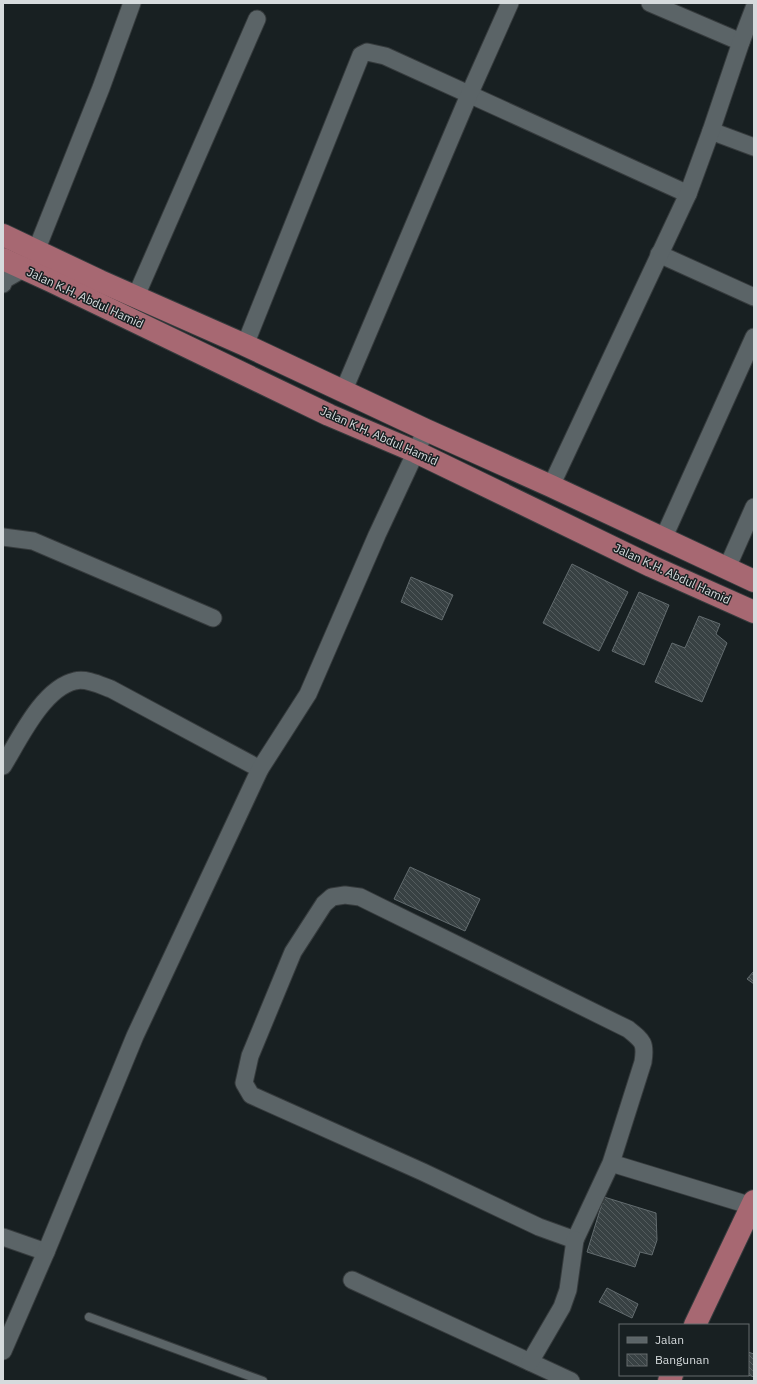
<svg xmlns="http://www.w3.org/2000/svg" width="757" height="1384" viewBox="0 0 757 1384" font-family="'IBM Plex Sans',sans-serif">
	<defs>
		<pattern id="building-back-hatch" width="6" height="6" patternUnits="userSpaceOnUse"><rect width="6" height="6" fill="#384143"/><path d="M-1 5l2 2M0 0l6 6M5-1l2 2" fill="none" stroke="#545c5e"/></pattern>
	</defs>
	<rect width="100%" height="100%" fill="#182022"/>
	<g fill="url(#building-back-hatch)" stroke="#636c6f">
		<path d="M572 564 628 592 599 651 543 623Z"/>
		<path d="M411 577 453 595 442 620 401 602Z"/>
		<path d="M639 592 669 605 644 665 612 651Z"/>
		<path d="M699 616 720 624 716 634 727 643 702 702 655 682 672 643 685 648Z"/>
		<path d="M410 867 480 899 465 931 394 899Z"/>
		<path d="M754 971V984L747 979Z"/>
		<path d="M604 1197 656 1213 657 1240 652 1255 640 1252 635 1267 587 1252Z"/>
		<path d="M607 1288 638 1304 632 1318 599 1302Z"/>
		<path d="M748 1352 754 1354V1377L748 1375Z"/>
	</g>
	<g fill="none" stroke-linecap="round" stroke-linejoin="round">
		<g stroke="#363b3d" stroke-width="10">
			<path id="service" d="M89 1317 263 1381"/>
		</g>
		<g stroke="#363b3d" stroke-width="19">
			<g id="minor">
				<path d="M650 3 741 42"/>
				<path d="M711 131 754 147"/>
				<path d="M659 254 754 297"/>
				<path d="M3 284 4 280 23 269 36 251 101 88 132 3"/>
				<path d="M136 296 257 19"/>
				<path d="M245 345 361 55 367 52 385 56 688 194"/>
				<path d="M343 392 469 95 510 3"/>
				<path d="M551 486 688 194 711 131 741 42 754 8"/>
				<path d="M3 537 33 541 213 618"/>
				<path d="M663 539 754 337"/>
				<path d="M727 568 754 507"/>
				<path d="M3 766C19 740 43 688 75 681 86 678 100 685 111 689L260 769"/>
				<path d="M611 1163 643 1062C646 1043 643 1041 628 1029L360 897 345 895 332 897 324 904 293 952 250 1056 244 1083 251 1095 423 1172 539 1227 575 1240 611 1163 752 1206"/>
				<path d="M3 1237 46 1252"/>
				<path d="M352 1280 571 1381"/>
				<path d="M3 1351 46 1252 135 1036 260 769 308 694 377 535 426 430"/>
				<path d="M530 1362 562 1307 568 1290 575 1240"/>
			</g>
		</g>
		<g stroke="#363b3d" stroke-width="24">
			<g id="trunk">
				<path d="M3 235 100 281 245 345 426 430 551 486 754 581"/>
				<path d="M3 259 51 281 329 415 416 452 651 566 754 612"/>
				<path d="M695 1325 754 1201"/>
				<path d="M669 1381 672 1375"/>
			</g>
		</g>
		<use href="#service" stroke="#5b6467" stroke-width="8"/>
		<use href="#minor" stroke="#5b6467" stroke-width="17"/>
		<use href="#trunk" stroke="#a76872" stroke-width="22"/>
	</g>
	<g text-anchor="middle" stroke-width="3" stroke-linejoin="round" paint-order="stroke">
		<g font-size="12" fill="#d6dbdd" stroke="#182022">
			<text transform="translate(85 298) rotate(25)" y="4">Jalan K.H. Abdul Hamid</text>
			<text transform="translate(379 436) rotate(24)" y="4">Jalan K.H. Abdul Hamid</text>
			<text transform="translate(672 574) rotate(25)" y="4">Jalan K.H. Abdul Hamid</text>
		</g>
	</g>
	<rect width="757" height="1384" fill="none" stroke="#d6dbdd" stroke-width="8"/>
	<rect x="619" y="1324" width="130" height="52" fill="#182022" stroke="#646b6d"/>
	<rect x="627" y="1337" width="20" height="6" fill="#5b6467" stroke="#646b6d"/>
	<text x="655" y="1344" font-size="12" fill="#d6dbdd">Jalan</text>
	<rect x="627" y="1354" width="20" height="12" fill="url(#building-back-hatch)" stroke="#646b6d"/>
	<text x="655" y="1364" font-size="12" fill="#d6dbdd">Bangunan</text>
</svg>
